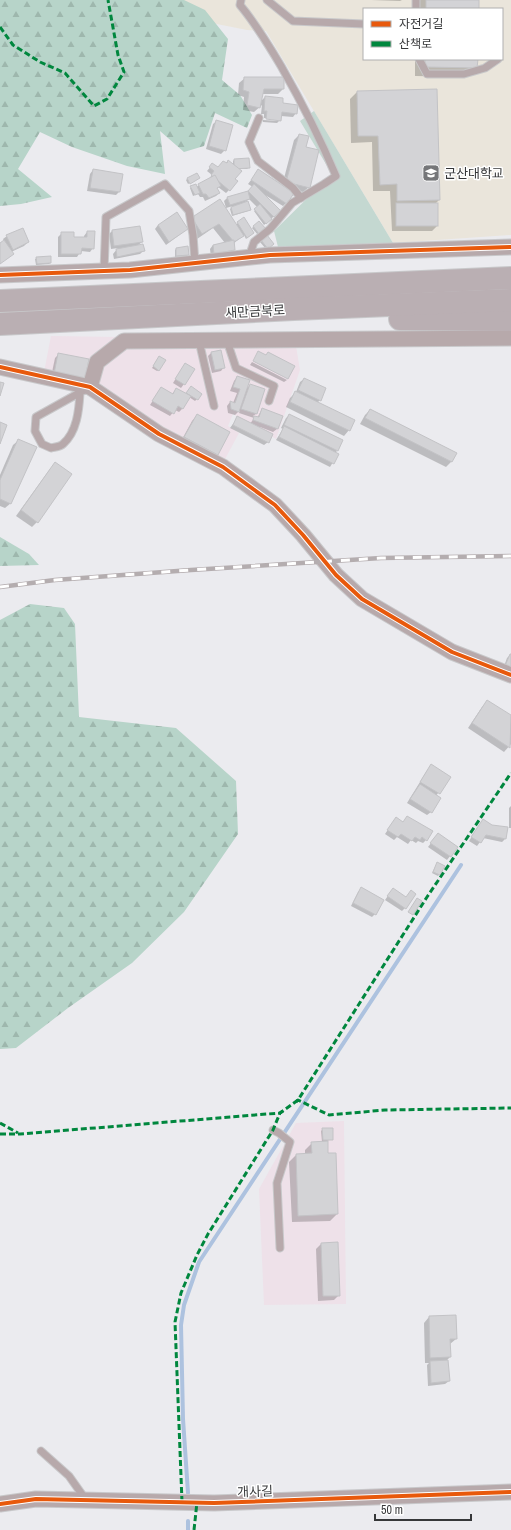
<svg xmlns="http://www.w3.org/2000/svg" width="511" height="1530" viewBox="0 0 511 1530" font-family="'Archivo Narrow','Noto Sans KR',sans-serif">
	<defs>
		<pattern id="forest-firs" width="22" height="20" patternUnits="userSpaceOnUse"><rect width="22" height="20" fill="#b7d4c9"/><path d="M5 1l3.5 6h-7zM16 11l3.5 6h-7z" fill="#9eb7ad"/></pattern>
	</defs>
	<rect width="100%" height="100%" fill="#ebebef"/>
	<g fill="#eee1e9">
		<path d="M51 336 118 337 296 346 300 370 276 439 233 414 228 426 239 433 224 461 44 372Z"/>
		<path d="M344 1121 346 1304 264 1305 259 1189 296 1123Z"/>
	</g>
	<path fill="#eae5db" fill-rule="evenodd" d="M111 0H511V235L393 243 266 31 247 30 121 5ZM364 9H502V59H364Z"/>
	<path fill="#c4d8d1" d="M314 111 393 243 278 247 274 231 332 174 300 121Z"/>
	<g fill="url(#forest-firs)">
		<path d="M0 0H184L205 10 228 39 222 80 240 95 252 115 247 128 215 113 204 146 184 152 160 131 165 174 127 166 72 147 40 132 18 169 52 197 21 204 0 206Z"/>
		<path d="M0 537 29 554 39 565 0 566Z"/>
		<path d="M30 604 64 608 75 624 79 717 176 728 236 781 238 834 184 912 132 963 68 1008 16 1048 0 1049V620Z"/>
	</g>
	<g fill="#0003">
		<path d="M371 0H402L400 1Z"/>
		<path d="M417 0H478V9H416Z"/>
		<path d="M415 59H477L476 67 466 77 415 76Z"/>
		<path d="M245 78 283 89 278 94H262L260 102 265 97 282 104 296 113 293 117 281 116 280 120 277 123 263 122V120L279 121V119L264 118V114H261L262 105 254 112 243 110 244 97 238 95 239 83Z"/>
		<path d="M357 92 439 200 435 204 437 226 432 231H392L390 191H373L372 142 351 143 350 99Z"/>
		<path d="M217 121 225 150 221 154 206 149 213 124Z"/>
		<path d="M299 135 305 148 309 187 303 192 284 187 286 203 283 206 265 195 280 211 264 225 254 211 258 208 249 199 244 203 248 211 232 216 230 209 233 206 226 208 224 201 228 197 249 192 253 187 248 184 258 171 282 186 294 140Z"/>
		<path d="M234 160 249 167 247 169H238L229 190 226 193 218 187 217 189 219 193 216 196 205 201 203 197H200L198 194 193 196 190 188 191 187H196L208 180 212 175 207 171 212 165 217 169 228 161 233 165V161Z"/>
		<path d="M93 170 119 192 116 195 87 191 90 174Z"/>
		<path d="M199 178 188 184 186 180 187 179Z"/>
		<path d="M195 217 235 225 238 223 253 233 246 239 244 235 233 244 234 250 231 253 211 257 210 249 213 245 225 243 213 228 197 239 189 222Z"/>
		<path d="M259 222 264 229 258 235 252 228Z"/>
		<path d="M158 225 187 229 166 245 155 229Z"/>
		<path d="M112 231 142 242 137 246 143 251 140 254 114 259 113 254 118 248 111 249 109 234Z"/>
		<path d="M87 232 93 248 90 252 81 251 77 257H58V237L62 233 73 238H84V236Z"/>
		<path d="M7 236 28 242 24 246 11 252 0 264V244L4 241 3 239Z"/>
		<path d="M267 237 273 244 266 249 260 242Z"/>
		<path d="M176 249 188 255 187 256 175 257V250Z"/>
		<path d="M37 258 50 263 49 264 36 265 35 259Z"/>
		<path d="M211 353 224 367 221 371 212 373 208 356Z"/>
		<path d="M58 355 88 360 51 377 55 358Z"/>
		<path d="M158 358 159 370 157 371 152 368Z"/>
		<path d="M252 362 287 380 284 382 250 365Z"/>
		<path d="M185 364 184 384 181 388 173 383Z"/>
		<path d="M237 377 245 390 250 385 264 389 256 414 253 416 257 418 262 409 282 416 277 429 273 432 260 427 259 428 268 442 264 445 230 428 238 417 250 424 254 418 239 413 240 410 235 415 228 413 227 406 230 402 233 403 237 393 230 391 234 381Z"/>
		<path d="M304 379 320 400 317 403 349 430 344 436 286 407 290 398 296 392 300 382Z"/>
		<path d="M161 388 172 394 176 389 186 394 189 389 197 399 195 401 189 397 182 409 179 412 175 410 170 416 150 405Z"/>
		<path d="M370 410 452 461 446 467 360 424 365 415Z"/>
		<path d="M197 415 217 454 212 460 180 443 192 421Z"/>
		<path d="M290 415 337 451 335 453 338 454 330 467 276 440 283 429 281 428 286 418Z"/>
		<path d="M19 440 11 503 5 508 0 506V475L13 445Z"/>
		<path d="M50 469 37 522 32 527 16 516Z"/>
		<path d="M510 655H511V672L503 669 507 658Z"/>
		<path d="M488 702 511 716V744L504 752 468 728 482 707Z"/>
		<path d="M428 769 449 777 436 796 431 812 427 815 407 803Z"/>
		<path d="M511 806V828H509V808Z"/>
		<path d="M396 818 403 823 426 840 423 843 418 841 416 843 411 840 408 844 397 837 394 840 385 834Z"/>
		<path d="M480 824 505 839 502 842 483 838 477 846 469 841Z"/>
		<path d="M438 834 457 847 447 860 428 847Z"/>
		<path d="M436 865 439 875 438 876 432 873Z"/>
		<path d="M361 889 375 914 372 917 351 906 358 892Z"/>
		<path d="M393 889 406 898 405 908 402 911 385 900Z"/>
		<path d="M323 1129 332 1139 327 1141V1154L337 1214 330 1221 292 1222 289 1162 296 1155 305 1154V1150L312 1143 322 1142 321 1131Z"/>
		<path d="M321 1244 339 1295 334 1300 318 1301 316 1249Z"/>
		<path d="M455 1316 456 1339 450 1344V1357L447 1360 449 1381 445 1384 428 1386 427 1365 429 1363H425L424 1323 429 1317Z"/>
	</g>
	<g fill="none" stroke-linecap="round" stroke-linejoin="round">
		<g stroke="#adc2df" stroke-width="4">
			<path d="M188 1493 183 1419 181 1325 184 1305 199 1262 461 865"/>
			<path d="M188 1521V1530"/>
		</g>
	</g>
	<g fill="#d3d3d6" stroke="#c3c3c6">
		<rect x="426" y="0" width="53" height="9"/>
		<path d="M425 59H478L477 68 425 67Z"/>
		<path d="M244 77H284V89H264L260 108 247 105 249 92 243 90Z"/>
		<path d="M437 89 440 200 397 201V184L380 185 378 136H358L357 91Z"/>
		<path d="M265 96 283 98V103L298 105 297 114 282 112 281 121 266 119 267 111H264Z"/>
		<path d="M216 120 233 125 226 151 209 146Z"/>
		<path d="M299 134 309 136 306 147 319 150 310 188 286 182Z"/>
		<path d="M249 158 250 168 234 169V159Z"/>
		<path d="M228 160 242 171 235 179 238 181 230 191 211 175 214 171 209 167 212 163 218 167 223 161 227 163Z"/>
		<path d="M93 169 123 174 120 192 90 188Z"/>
		<path d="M258 169 294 193 287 204 251 180Z"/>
		<path d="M197 173 200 178 190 184 187 178Z"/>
		<path d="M215 175 221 186 217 188 220 193 209 198 206 194H203L198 184Z"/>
		<path d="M196 184 200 193 195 195 190 186Z"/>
		<path d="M254 184 281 211 274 217 248 191Z"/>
		<path d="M248 191 250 199 230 205 227 197Z"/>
		<path d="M220 199 244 236 234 242 219 224 202 234 194 221V216Z"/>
		<path d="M248 201 251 210 233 215 231 207Z"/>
		<rect x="396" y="203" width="42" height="23"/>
		<path d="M260 204 272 219 266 224 254 209Z"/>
		<path d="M177 212 188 229 169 242 158 225Z"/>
		<path d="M244 217 254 233 247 238 237 222Z"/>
		<path d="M259 221 266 229 259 234 253 226Z"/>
		<path d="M140 226 143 242 114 246 112 230Z"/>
		<path d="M23 228 29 242 13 250 6 235Z"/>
		<path d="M87 231H95L94 249 82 248 81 254H61V232H74V237H87Z"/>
		<path d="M267 235 274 244 268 249 261 240Z"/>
		<path d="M4 240 14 254 0 264V243Z"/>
		<path d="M234 240 235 250 214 254 213 245Z"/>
		<path d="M143 244 145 251 117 257 116 249Z"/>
		<path d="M188 246 189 255 176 256V248Z"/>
		<path d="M51 256V263L37 264 36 257Z"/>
		<path d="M221 350 225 368 215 370 211 352Z"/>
		<path d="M258 351 266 355 268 352 295 366 288 379 253 361Z"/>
		<path d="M58 353 89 359 85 379 54 374Z"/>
		<path d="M159 356 166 360 159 371 153 366Z"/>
		<path d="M185 363 195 369 185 385 175 379Z"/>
		<path d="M237 376 250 380 239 412 231 409 230 401 235 403 240 389 233 387Z"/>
		<path d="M304 378 326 388 321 401 298 390Z"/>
		<path d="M0 382 4 383 0 396Z"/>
		<path d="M250 384 265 389 257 414 241 409Z"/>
		<path d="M191 386 202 394 198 400 186 393Z"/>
		<path d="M161 387 173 394 176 388 191 396 183 409 178 406 174 414 152 401Z"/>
		<path d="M295 391 355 420 350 431 290 402Z"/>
		<path d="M262 408 283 416 278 429 253 420 254 416 259 417Z"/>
		<path d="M370 409 457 453 452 462 365 418Z"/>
		<path d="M197 414 230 432 218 455 184 437Z"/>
		<path d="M289 414 343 440 338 451 284 425Z"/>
		<path d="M237 416 273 434 269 443 233 425Z"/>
		<path d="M0 422 7 425 0 444Z"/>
		<path d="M284 426 339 454 334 464 279 437Z"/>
		<path d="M18 439 37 447 11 504 0 499V480Z"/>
		<path d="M55 462 72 474 38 523 21 510Z"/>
		<path d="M510 654H511V668L505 666Z"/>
		<path d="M487 700 511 715 510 748 472 723Z"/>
		<path d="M431 764 451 777 440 794 420 782Z"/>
		<path d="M420 784 441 798 432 813 410 799Z"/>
		<path d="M407 816 433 831 427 841 422 837 420 840 415 837 412 841 401 834 398 837 387 830 396 817 403 822Z"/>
		<path d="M483 819 492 825 508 827 506 839 486 835 481 843 471 837Z"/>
		<path d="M438 833 458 847 451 857 430 843Z"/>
		<path d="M437 862 445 866 440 875 433 872Z"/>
		<path d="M361 887 384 900 376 915 353 903Z"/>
		<path d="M393 888 406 897 411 890 416 894 406 909 387 896Z"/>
		<path d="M417 898 422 901 413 915 408 912Z"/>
		<path d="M322 1128H333V1140H323Z"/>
		<path d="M328 1141V1153H336L338 1214 298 1216 296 1154 312 1153 311 1142Z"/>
		<path d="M338 1242 340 1296H323L321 1243Z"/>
		<path d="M456 1315 457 1339H450L451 1357 430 1358 429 1316Z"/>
		<path d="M448 1360 450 1381 431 1383 430 1361Z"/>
	</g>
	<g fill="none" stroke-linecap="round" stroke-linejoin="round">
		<g stroke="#c8c8ca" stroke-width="9">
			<g id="lane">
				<path d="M241 0 240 5C256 24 268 44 281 66 301 101 320 138 336 176L324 184 292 203 270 229 254 242 249 257"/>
				<path d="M267 0 293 21 364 24"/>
				<path d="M416 9V0"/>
				<path d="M419 59 427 74H464L485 68 498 59"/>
				<path d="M259 118 249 142 258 161 293 188 301 198"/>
				<path d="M104 271 106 217 165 184 189 211 193 235 195 263"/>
				<path d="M199 341 214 406"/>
				<path d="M227 341 236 368 274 386 269 401"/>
				<path d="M80 393C79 410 77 432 63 444 60 447 54 447 51 448L42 444 35 431 36 417 88 388"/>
				<path d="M273 1130 279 1133 290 1142 277 1183 280 1248"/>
				<path d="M41 1451 69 1476 86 1500"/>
			</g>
		</g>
		<g stroke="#c8c8ca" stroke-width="17">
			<g id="street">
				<path d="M0 275 130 270 270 255 511 247"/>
				<path d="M0 367 90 387 159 434 223 467 275 505 303 535 336 575 362 599 452 652 511 675"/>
				<path d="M90 387 97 362 124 341 511 338"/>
				<path d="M0 1504 36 1499 214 1503 511 1492"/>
			</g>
		</g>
		<g stroke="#c8c8ca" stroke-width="24">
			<g id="highway">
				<path d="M0 301 511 278"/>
				<path d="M400 319 511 320"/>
				<path d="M0 324 294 309 511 300"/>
			</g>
		</g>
		<use href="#lane" stroke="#b7a9ab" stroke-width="7"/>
		<use href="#street" stroke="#b7a9ab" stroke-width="15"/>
		<use href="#highway" stroke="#baafb3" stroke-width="22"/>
		<g stroke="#b4adaf" stroke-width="4.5">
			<path id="rail" d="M0 587 55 580 191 570 381 558 511 556"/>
		</g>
		<use href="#rail" stroke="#fff" stroke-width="3" stroke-dasharray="9" stroke-linecap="butt"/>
		<g stroke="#00873e" stroke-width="3" stroke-dasharray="6 3" stroke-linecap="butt">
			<path d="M0 27 13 45 40 62 65 73 94 106 107 99 124 72 118 55 108 0"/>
			<path d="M296 1102 298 1100 329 1115 385 1110 511 1108"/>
			<path d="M0 1123 18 1133"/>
			<path d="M0 1134H20L280 1113 283 1111"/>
			<path d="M182 1502 175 1322 181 1293 197 1255 208 1234 273 1130 280 1113 298 1100 427 897 511 773"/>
			<path d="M194 1530 197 1502"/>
		</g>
		<g stroke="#fff" stroke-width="6">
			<g id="cycleway">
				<path d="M0 275 130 270 270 255 511 247"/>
				<path d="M0 367 90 387 159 434 223 467 275 505 303 535 336 575 362 599 452 652 511 675"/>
				<path d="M0 1504 36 1499 214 1503 511 1492"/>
			</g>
		</g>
		<use href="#cycleway" stroke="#e8590c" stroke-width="4"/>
	</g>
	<defs>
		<g id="university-square" transform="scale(0.9)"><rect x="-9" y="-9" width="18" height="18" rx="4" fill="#757679" stroke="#fff"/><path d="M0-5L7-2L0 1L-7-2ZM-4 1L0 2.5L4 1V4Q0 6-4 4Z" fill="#fff"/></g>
	</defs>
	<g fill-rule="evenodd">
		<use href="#university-square" x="431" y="173"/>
	</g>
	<g text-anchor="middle" stroke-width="3" stroke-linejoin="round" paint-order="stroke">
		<g font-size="13" fill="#363739" stroke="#fff" text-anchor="start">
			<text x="444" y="178">군산대학교</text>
		</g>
		<g font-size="13" fill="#363739" stroke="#fff">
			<text transform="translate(255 311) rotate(-3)" y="5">새만금북로</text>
			<text transform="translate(255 1491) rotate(-2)" y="5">개사길</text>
		</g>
	</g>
	<rect x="363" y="8" width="140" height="52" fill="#ffffff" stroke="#afafb0"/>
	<rect x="371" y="21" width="20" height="6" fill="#e8590c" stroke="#afafb0"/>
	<text x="399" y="28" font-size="12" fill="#363739">자전거길</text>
	<rect x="371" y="41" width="20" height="6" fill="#00873e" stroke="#afafb0"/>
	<text x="399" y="48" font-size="12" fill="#363739">산책로</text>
	<path d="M375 1514v6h96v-6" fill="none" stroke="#363739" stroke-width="2"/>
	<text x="381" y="1514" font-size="12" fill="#363739" stroke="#ffffff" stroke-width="3" paint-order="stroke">50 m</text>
</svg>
